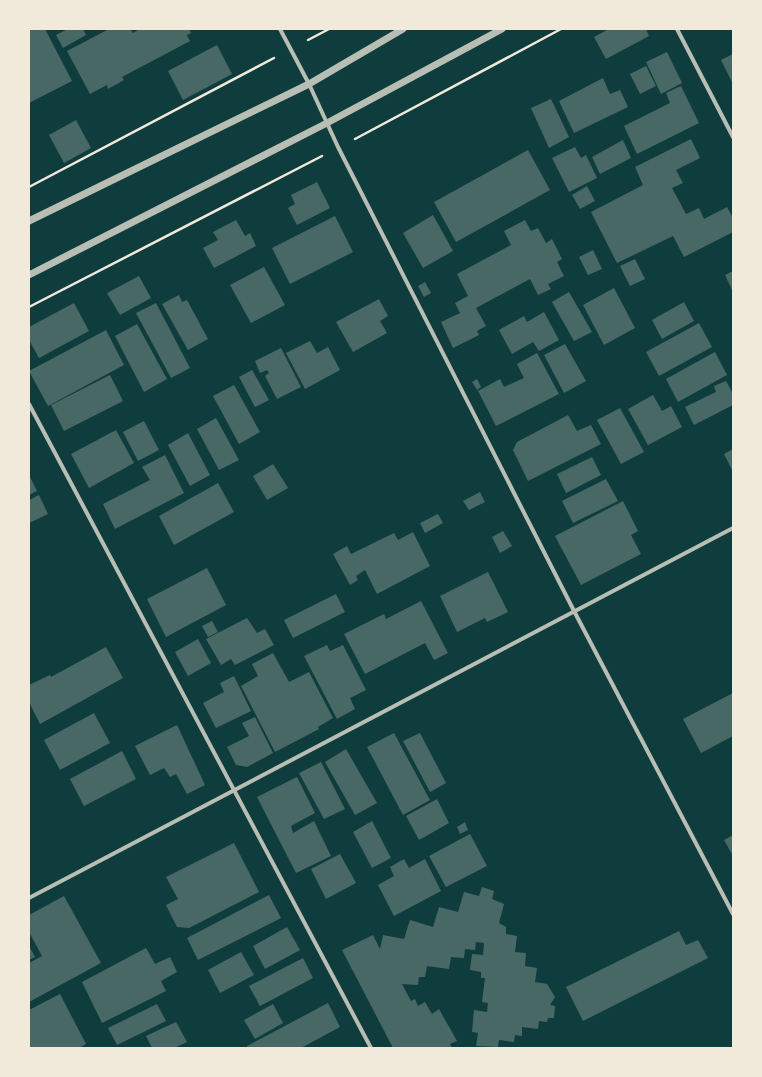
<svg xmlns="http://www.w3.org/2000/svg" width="762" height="1077" viewBox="0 0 762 1077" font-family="Poppins,sans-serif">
	<rect width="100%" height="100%" fill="#0f3d3e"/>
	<g fill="#486865">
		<path d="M29 29H45L72 81 29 103Z"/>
		<path d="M68 29H83L86 35 63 48 56 35Z"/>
		<path d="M109 29H130L133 33 140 29H189L191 33 187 35 190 41 122 77 124 80 108 89 107 85 90 94 67 51Z"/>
		<path d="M609 29H646L649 36 606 59 594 37Z"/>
		<path d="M217 45 232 74 183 100 168 71Z"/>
		<path d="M667 52 682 83 661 94 646 62Z"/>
		<path d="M733 54V84L721 60Z"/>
		<path d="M646 66 656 86 640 94 630 74Z"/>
		<path d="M603 78 610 94 620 90 628 107 574 133 559 101Z"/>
		<path d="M681 86 699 123 637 154 624 126 670 103 666 93Z"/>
		<path d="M551 99 569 137 549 148 531 108Z"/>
		<path d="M76 120 91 148 64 163 49 135Z"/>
		<path d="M691 139 700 158 676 170 683 183 672 188 686 214 699 208 704 219 727 207 733 218V232L684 257 673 236 617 263 591 212 643 185 635 167Z"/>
		<path d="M623 140 631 158 600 174 592 157Z"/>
		<path d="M575 147 581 158 586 155 597 178 569 192 552 158Z"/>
		<path d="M528 150 550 190 456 242 434 202Z"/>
		<path d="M317 182 330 208 297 225 288 208 295 204 291 195Z"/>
		<path d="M587 186 595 201 580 209 572 195Z"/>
		<path d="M433 215 453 251 423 268 403 233Z"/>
		<path d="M335 216 353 252 290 284 272 248Z"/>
		<path d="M236 220 245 236 250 233 256 246 214 268 203 248 218 240 213 232Z"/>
		<path d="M525 220 531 231 538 228 546 243 552 239 562 259 557 262 564 276 548 284 551 289 538 295 530 279 476 308 486 326 477 331 479 335 453 348 441 322 460 313 455 303 468 296 457 274 511 245 504 231Z"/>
		<path d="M593 250 602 269 588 275 579 257Z"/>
		<path d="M635 259 645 279 630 286 620 266Z"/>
		<path d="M264 267 285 305 251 323 230 285Z"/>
		<path d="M733 271V292L725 275Z"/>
		<path d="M139 276 151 298 120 315 107 293Z"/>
		<path d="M425 282 431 293 424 297 418 286Z"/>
		<path d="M614 288 635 328 604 345 583 305Z"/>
		<path d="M569 292 592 332 574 341 552 302Z"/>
		<path d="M179 295 182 302 187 300 208 339 188 350 162 304Z"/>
		<path d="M379 299 388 316 380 321 387 333 353 352 336 322Z"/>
		<path d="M684 302 694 321 662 339 652 320Z"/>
		<path d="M74 303 89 331 39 358 29 340V327Z"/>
		<path d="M156 303 190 368 171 378 136 313Z"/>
		<path d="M544 312 559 340 539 351 533 342 512 354 499 330 524 316 527 322Z"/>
		<path d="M699 323 712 347 659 376 646 352Z"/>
		<path d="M137 324 167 379 144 392 115 336Z"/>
		<path d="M106 330 124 365 48 406 29 371Z"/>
		<path d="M310 341 317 353 328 347 340 370 305 389 286 353Z"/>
		<path d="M565 344 586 381 564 393 544 355Z"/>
		<path d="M281 348 301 387 277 399 265 376 269 373 267 370 260 373 255 361Z"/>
		<path d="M715 352 727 375 678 402 666 379Z"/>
		<path d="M537 353 559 394 496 426 478 391 500 379 504 387 524 378 517 364Z"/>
		<path d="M252 370 269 400 255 407 239 377Z"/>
		<path d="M110 375 123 401 64 431 51 405Z"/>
		<path d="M477 379 481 387 477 390 472 382Z"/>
		<path d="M726 381 733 394V405L694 425 685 407 716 392 714 386Z"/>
		<path d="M234 385 260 432 239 444 213 396Z"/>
		<path d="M653 395 662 411 671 406 682 427 648 445 628 409Z"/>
		<path d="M620 408 644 452 621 464 597 420Z"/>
		<path d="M568 415 577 431 591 425 601 444 528 481 513 450 517 442Z"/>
		<path d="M216 418 239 460 219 470 197 429Z"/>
		<path d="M144 421 159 450 138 461 123 432Z"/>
		<path d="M116 430 134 463 89 488 71 454Z"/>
		<path d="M188 433 210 475 190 486 168 445Z"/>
		<path d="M733 449V472L724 454Z"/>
		<path d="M165 455 184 493 115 529 103 504 150 480 142 467Z"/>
		<path d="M592 457 601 475 566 493 557 474Z"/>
		<path d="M273 464 288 488 267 500 253 476Z"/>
		<path d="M29 475 37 491 29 495Z"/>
		<path d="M606 479 618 501 573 523 562 501Z"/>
		<path d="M218 483 234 512 174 545 159 516Z"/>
		<path d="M480 492 485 502 469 510 463 501Z"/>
		<path d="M39 495 48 514 29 523V500Z"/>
		<path d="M623 501 638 531 631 535 641 554 581 585 555 536Z"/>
		<path d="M438 514 443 523 425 533 420 523Z"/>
		<path d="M503 531 512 546 500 553 492 537Z"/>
		<path d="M413 532 430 566 377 594 365 570 356 576 358 580 350 585 333 554 347 546 351 554 394 533 398 540Z"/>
		<path d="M207 568 226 605 166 637 147 599Z"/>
		<path d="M488 572 508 612 487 622 485 618 457 632 440 596Z"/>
		<path d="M336 594 345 612 293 638 284 620Z"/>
		<path d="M421 601 448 653 434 660 425 643 365 674 344 634 384 614 386 619Z"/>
		<path d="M247 618 257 633 265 629 274 645 235 665 231 659 221 665 206 639Z"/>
		<path d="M212 621 218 632 208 637 202 626Z"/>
		<path d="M198 639 211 663 188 676 175 652Z"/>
		<path d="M327 645 330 651 343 645 366 690 350 698 355 709 337 719 304 656Z"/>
		<path d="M106 647 123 678 40 724 29 702V685L50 675 51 677Z"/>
		<path d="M273 653 289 682 309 672 333 718 318 727 319 729 275 752 241 686 258 676 252 664Z"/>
		<path d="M234 676 251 711 216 728 203 703 224 692 220 683Z"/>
		<path d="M733 693V736L701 753 683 719Z"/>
		<path d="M94 713 110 743 60 770 44 740Z"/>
		<path d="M255 717 273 753 247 767 236 765 227 747 249 736 242 723Z"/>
		<path d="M177 725 205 785 187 794 176 774 170 777 164 768 150 775 135 746Z"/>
		<path d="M394 733 430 800 403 815 367 747Z"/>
		<path d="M420 733 446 783 430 792 403 741Z"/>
		<path d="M346 749 377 803 355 815 325 762Z"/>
		<path d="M122 751 136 779 84 806 70 779Z"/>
		<path d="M321 762 345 809 324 819 299 773Z"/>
		<path d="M297 777 315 813 291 826 293 833 314 821 331 856 296 873 257 797Z"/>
		<path d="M437 799 449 823 419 840 406 816Z"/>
		<path d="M372 821 391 858 372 868 353 832Z"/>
		<path d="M465 822 468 830 460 834 457 827Z"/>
		<path d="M470 834 487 866 446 887 429 856Z"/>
		<path d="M733 835V856L724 840Z"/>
		<path d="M234 843 259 892 189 928 177 927 166 905 178 899 166 877Z"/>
		<path d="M340 854 356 883 326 899 311 869Z"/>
		<path d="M404 859 409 868 425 859 441 891 394 916 378 885 394 876 390 867Z"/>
		<path d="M482 887 494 891 492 899 504 904 499 923 506 927V934L517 936 515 952 526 953 525 966 537 968 535 982 547 984 555 997 550 1005 555 1006 554 1018H548L547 1022 539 1021 538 1029 522 1027V1036L515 1035 514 1042 499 1040 498 1047 476 1046 478 1033 472 1032 474 1010 487 1012 488 1003 482 1002 485 978H481V972L470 970 472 954 483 955 484 943 476 942 475 950 465 949 464 958 451 957 449 969 427 966 425 977H419L418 985 402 984 411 1001 415 999 418 1006 425 1002 432 1014 439 1009 457 1041 450 1044 452 1048H393L342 950 373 935 380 949 383 935 404 939 410 920 433 927 439 907 458 912 464 892 479 896Z"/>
		<path d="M269 895 281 918 198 960 187 938Z"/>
		<path d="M64 896 101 963 29 1002V963L42 956 29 932V915Z"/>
		<path d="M287 927 300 950 265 969 253 946Z"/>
		<path d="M679 931 686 945 698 940 708 958 583 1021 566 987Z"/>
		<path d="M29 946 35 957 29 960Z"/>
		<path d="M146 948 155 964 170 957 177 972 161 981 166 991 102 1023 82 982Z"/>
		<path d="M241 952 254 975 220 993 208 970Z"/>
		<path d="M303 958 313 978 260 1006 249 986Z"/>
		<path d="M60 994 86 1044 79 1048H29V1010Z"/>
		<path d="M328 1003 340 1027 301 1048H248L247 1046Z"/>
		<path d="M157 1004 166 1021 117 1045 108 1028Z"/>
		<path d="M273 1004 283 1023 255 1039 244 1020Z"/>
		<path d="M176 1022 187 1042 174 1048H152L146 1036Z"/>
	</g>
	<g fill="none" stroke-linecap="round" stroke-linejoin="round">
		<g stroke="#f1e9da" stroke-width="2.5">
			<path d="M308 40 329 29"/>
			<path d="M355 139 561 29"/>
			<path d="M29 187 274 58"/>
			<path d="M29 307 322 156"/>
		</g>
		<g stroke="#b8beb3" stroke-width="4">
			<path d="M280 29 309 84 338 147 574 611 733 914"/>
			<path d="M677 29 733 137"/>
			<path d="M29 404 371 1048"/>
			<path d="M29 898 733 528"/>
		</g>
		<g stroke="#b8beb3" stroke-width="7">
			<path d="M29 221 309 84 403 29"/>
			<path d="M29 275 327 123 502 29"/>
		</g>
	</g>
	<rect width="762" height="1077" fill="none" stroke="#f1e9da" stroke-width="60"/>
</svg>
